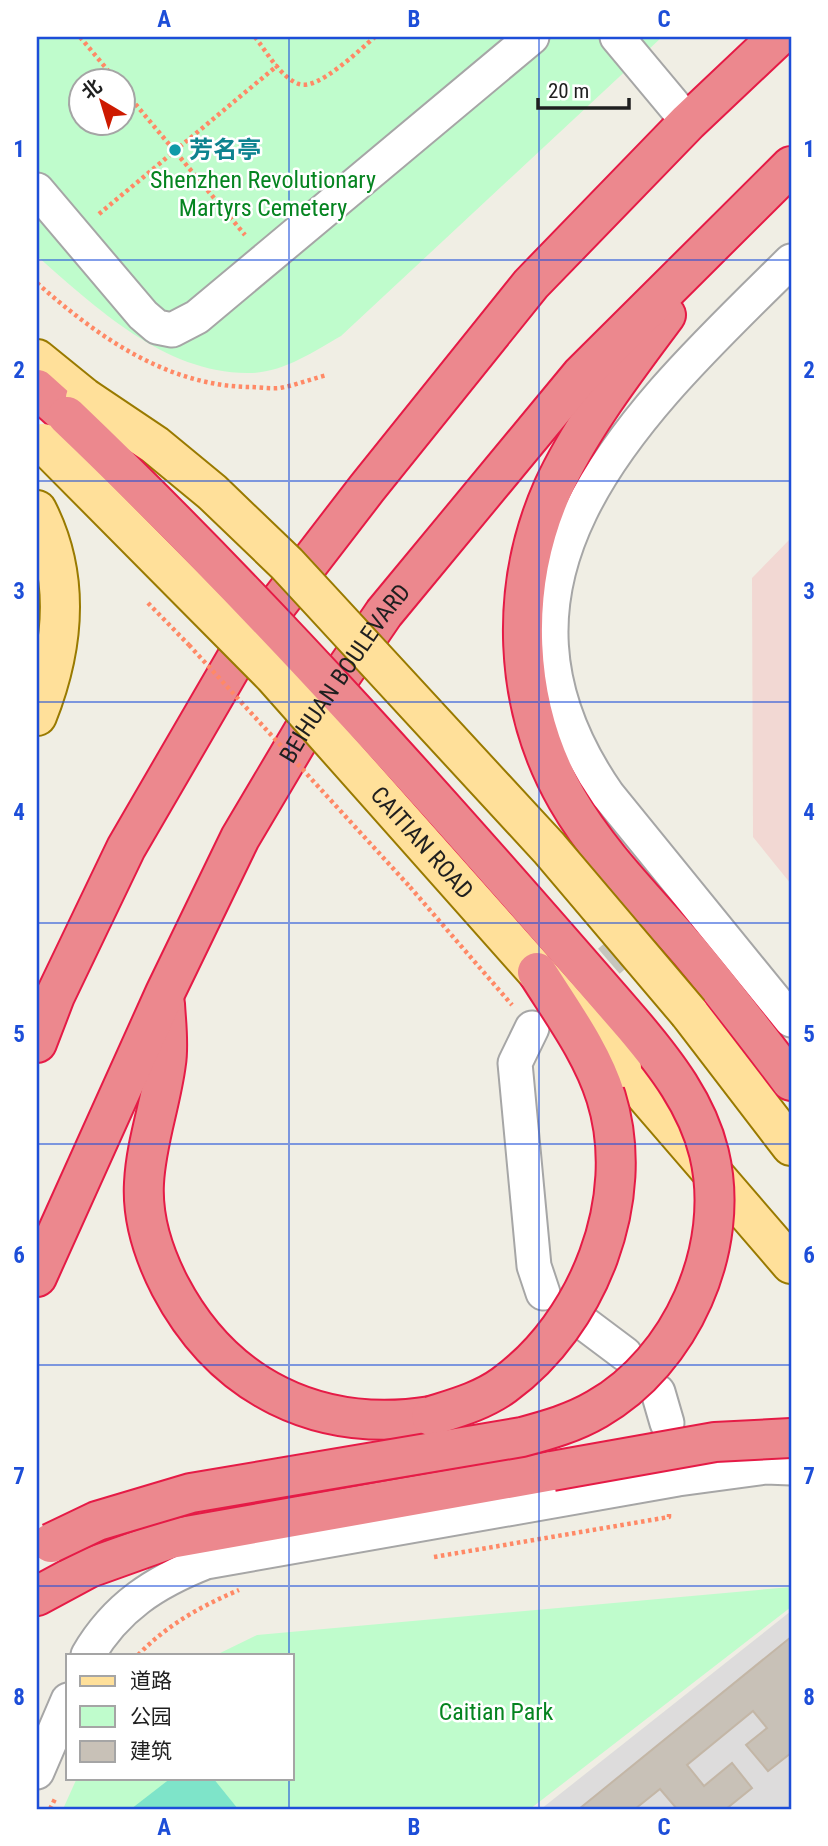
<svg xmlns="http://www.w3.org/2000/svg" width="828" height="1846" viewBox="0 0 828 1846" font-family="'Roboto Condensed','Noto Sans SC',sans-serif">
	<rect width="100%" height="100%" fill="#f0eee4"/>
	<path fill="#dddcdc" d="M791 1611V1809H541Z"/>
	<path fill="#f2d8d3" d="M791 538V884L753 837 752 578Z"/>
	<g fill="#bffccc" fill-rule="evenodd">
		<path d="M37 37H662L341 336C313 352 281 374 247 373 165 373 95 307 37 256ZM80 80H122V122H80Z"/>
		<path d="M791 1587V1607L530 1809H63L77 1778H292V1655H216L257 1635Z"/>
	</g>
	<path fill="#7ee4c9" d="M171 1778H213L238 1809H131Z"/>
	<path fill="#c8c1b7" stroke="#c3b6a6" stroke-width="2" d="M791 1637V1753L768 1771 746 1745 767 1728 753 1711 687 1765 704 1786 732 1763 752 1788 726 1809H677L660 1789 635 1809H579Z"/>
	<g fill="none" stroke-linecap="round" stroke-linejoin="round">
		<path stroke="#c6c5bd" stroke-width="33" stroke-dasharray="33 17" stroke-linecap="butt" d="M571 994 688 893"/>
		<g stroke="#a6a6a6" stroke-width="37">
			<g id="minor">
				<path d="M617 37 688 122"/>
				<path d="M37 190 143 315 157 327 172 330 197 317 532 37"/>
				<path d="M791 261C642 408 455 575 608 795L791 1020"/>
				<path d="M532 1028 515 1063 534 1266 543 1293"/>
				<path d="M585 1324 625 1354"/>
				<path d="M658 1392 667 1423"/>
				<path d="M88 1655C116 1607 155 1582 206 1562L678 1479 766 1467 791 1468"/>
				<path d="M37 1772 68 1700"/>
			</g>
		</g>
		<g stroke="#997a00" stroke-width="42">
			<g id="major">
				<path d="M37 359 85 398"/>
				<path d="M37 510C71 577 64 648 37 716"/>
				<path d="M689 1013 791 1146"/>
				<path d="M622 1068 791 1264"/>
			</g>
		</g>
		<g stroke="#e51b46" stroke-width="42">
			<g id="highway">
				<path d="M666 315C626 369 581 427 553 488 509 587 513 705 567 799 599 855 648 903 690 952 725 994 758 1037 791 1081"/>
				<path d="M37 389 67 416"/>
				<path d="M165 1004C166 1023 169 1044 166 1063 161 1103 146 1142 144 1183 142 1218 154 1255 170 1286 223 1387 318 1434 431 1416"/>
				<path d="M37 1043 55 996 126 848 237 657 367 488 531 284 688 122 778 37"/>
				<path id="s1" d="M37 1277 165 993 240 838 304 730 384 613 581 375 791 166"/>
				<path d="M37 1596 89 1568 170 1539 552 1471"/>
			</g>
		</g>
		<g stroke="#ff8966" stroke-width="4.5" stroke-dasharray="3.5 3.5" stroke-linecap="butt">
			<path d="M80 37 116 80"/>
			<path d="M255 37C266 51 281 78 299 84 318 91 360 49 375 37"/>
			<path d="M122 88 245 235"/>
			<path d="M99 214 278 65"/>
			<path d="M37 283C97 336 165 385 248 387 258 387 270 389 280 388 296 385 311 379 327 375"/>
			<path d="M148 603 189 645"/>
			<path d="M410 887 512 1005"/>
			<path d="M434 1557 669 1517V1512"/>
			<path d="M138 1655C167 1625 201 1606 239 1590"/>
			<path d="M50 1809 56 1797"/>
		</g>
		<use href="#minor" stroke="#fff" stroke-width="33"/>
		<use href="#major" stroke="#ffe09a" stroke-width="38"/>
		<use href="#highway" stroke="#ec888e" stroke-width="38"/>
		<g stroke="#997a00" stroke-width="42" stroke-linecap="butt">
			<g id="major-bridge">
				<path d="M85 398 155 445 212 492 287 564 549 848 689 1013"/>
				<path id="s2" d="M43 443 273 675 622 1068"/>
			</g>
		</g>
		<g stroke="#e51b46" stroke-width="42" stroke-linecap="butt">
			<g id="highway-bridge">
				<path d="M431 1416C456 1408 482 1401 504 1385 588 1324 638 1199 606 1097 592 1052 562 1012 537 972"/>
				<path d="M552 1471 715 1442 791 1438"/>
				<path d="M51 1543 97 1521 191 1493 522 1437C548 1430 573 1423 597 1409 681 1361 732 1248 709 1153 697 1104 666 1064 634 1026 452 816 268 608 67 416"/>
			</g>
		</g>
		<path stroke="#ff8966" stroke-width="4.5" stroke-dasharray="3.5 3.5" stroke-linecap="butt" d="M189 645 410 887"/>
		<use href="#major-bridge" stroke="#ffe09a" stroke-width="38"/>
		<use href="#highway-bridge" stroke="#ec888e" stroke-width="38"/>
	</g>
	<path fill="none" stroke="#1d4ed8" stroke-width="2" stroke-opacity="0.55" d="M289 37V1655M539 37V1809M37 260H791M37 481H791M37 702H791M37 923H791M37 1144H791M37 1365H791M37 1586H791M289 1778V1809"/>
	<circle fill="#0f9aa8" stroke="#fff" stroke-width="2.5" cx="175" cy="150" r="7"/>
	<g text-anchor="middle" stroke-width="5" stroke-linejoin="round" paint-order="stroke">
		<g font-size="24" font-weight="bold" fill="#0d838f" stroke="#fff" text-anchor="start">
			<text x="189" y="158">芳名亭</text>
		</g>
		<g font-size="24" fill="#058420" stroke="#fff">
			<text x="263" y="188">Shenzhen Revolutionary<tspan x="263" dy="28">Martyrs Cemetery</tspan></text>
			<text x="496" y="1720">Caitian Park</text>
		</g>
		<g font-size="24" fill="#1f1f1f" stroke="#fff">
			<text dy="8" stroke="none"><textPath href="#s1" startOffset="679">BEIHUAN BOULEVARD</textPath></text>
			<text dy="8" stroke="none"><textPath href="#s2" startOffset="551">CAITIAN ROAD</textPath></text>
		</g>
	</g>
	<rect width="828" height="1846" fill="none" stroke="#ffffff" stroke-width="77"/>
	<rect x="66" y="1654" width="228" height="126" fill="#ffffff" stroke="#a5a5a5" stroke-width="2"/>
	<rect x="80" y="1676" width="35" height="10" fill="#ffe09a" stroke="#a5a5a5" stroke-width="2"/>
	<text x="130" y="1688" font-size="21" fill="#1f1f1f">道路</text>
	<rect x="80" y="1706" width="35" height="21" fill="#bffccc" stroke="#a5a5a5" stroke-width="2"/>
	<text x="130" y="1724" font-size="21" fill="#1f1f1f">公园</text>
	<rect x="80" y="1741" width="35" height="21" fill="#c8c1b7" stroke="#a5a5a5" stroke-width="2"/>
	<text x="130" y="1758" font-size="21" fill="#1f1f1f">建筑</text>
	<g transform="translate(102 102) rotate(322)"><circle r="33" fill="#ffffff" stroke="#a5a5a5" stroke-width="2"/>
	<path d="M0-5L12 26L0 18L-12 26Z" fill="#cd1a00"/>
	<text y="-10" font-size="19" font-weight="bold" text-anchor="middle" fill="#1f1f1f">北</text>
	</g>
	<path d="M538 98v10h91v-10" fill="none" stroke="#1f1f1f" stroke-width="3.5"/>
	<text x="548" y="98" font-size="21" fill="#1f1f1f" stroke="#ffffff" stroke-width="5" paint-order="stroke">20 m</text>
	<rect x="38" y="38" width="752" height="1770" fill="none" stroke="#1d4ed8" stroke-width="2.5"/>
	<g font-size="23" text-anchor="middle" font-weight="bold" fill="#1d4ed8">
		<text x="164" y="27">A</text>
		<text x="414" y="27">B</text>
		<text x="664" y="27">C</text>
		<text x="19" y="157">1</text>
		<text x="809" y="157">1</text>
		<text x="19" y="378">2</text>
		<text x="809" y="378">2</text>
		<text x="19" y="599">3</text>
		<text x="809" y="599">3</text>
		<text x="19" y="820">4</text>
		<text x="809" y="820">4</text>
		<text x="19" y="1042">5</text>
		<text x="809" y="1042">5</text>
		<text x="19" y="1263">6</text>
		<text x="809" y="1263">6</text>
		<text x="19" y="1484">7</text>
		<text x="809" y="1484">7</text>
		<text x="19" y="1705">8</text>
		<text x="809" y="1705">8</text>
		<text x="164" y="1835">A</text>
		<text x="414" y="1835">B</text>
		<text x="664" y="1835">C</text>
	</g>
</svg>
